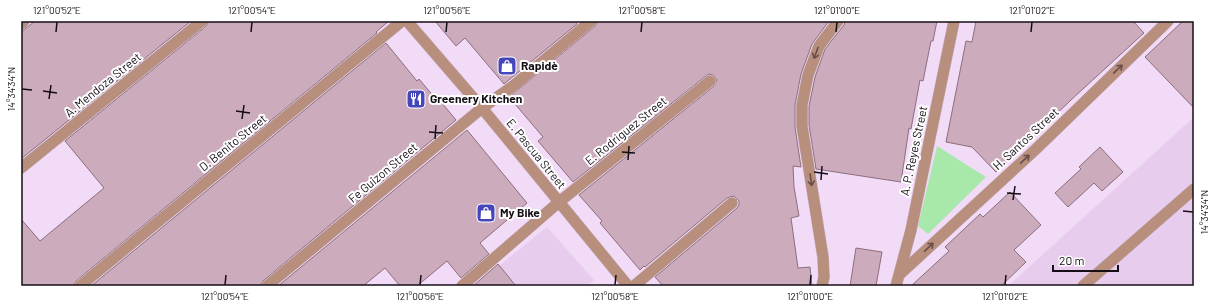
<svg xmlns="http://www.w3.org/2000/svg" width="1215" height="307" viewBox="0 0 1215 307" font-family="Barlow,sans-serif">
	<rect width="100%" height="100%" fill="#f2dbf7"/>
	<g fill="#e8ccee">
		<path d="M1194 117V286H1008Z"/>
		<path d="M547 227 594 280 586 286H474Z"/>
	</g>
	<path fill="#a8e9ab" d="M937 146 986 177 928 234 918 226Z"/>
	<g fill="#ccabbc" stroke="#8c6e7e">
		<path d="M35 21H191L21 159V32Z"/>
		<path d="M209 21H389L376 32 377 33 76 281 73 286H21V219L40 241 104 188 65 141 206 26Z"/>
		<path d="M435 21H575L577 24 504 84 465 38 456 46Z"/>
		<path d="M598 21H829L812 44 801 74 795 105V127L801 167 793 166 794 187 799 216 791 218 798 268 810 267 812 286H663L655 277 737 208 739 205V201L734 196 727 198 645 267 644 266 640 270 600 223 602 221 579 195 714 86 717 80 713 75 709 74 706 76 573 182 538 141 543 137 509 97 595 26Z"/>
		<path d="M845 21H937L933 41H931L923 81 920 80 911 129 909 128 901 182 816 169 809 125V106L815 77 825 49 844 25Z"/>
		<path d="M976 21H1133L1144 33 1072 99 996 172 972 147 946 142 966 41 972 42Z"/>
		<path d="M1183 21H1194V108L1145 57Z"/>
		<path d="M386 43 417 81 419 79 440 104 442 103 456 120 263 281 260 286H91Z"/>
		<path d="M467 130 527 203 480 243 489 254 461 278 447 261 417 286H400L385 268 363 286H278Z"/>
		<path d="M1100 147 1123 172 1102 191 1094 183 1068 207 1055 193 1081 169 1079 167Z"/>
		<path d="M1010 192 1041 225 1014 250 1026 262 1001 286H911L949 251 945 247 980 214 983 217Z"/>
		<path d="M856 248 882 252 876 286H850Z"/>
		<path d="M498 264 516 286H473Z"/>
	</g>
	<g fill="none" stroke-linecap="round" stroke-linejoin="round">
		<g stroke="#cfbad3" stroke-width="12">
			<g id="service">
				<path d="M21 24 24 21"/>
				<path d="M80 286 402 21"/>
				<path d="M267 286 482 108 513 86 591 21"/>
				<path d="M462 286 559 202 710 81"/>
				<path d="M634 286 732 203"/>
				<path d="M1083 286 1194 189"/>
			</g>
		</g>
		<g stroke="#cfbad3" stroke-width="12">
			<g id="minor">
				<path d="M21 168 202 21"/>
				<path d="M900 274 1036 149 1168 21"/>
				<path d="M822 286 824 277 823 257 802 126V105L808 75 819 46 838 21"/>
				<path d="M896 286 911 230 954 21"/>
			</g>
		</g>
		<g stroke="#cfbad3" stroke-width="12">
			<path id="tertiary" d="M407 21 482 108 628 286"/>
		</g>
		<use href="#service" stroke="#b88e7d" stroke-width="11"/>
		<use href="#minor" stroke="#b88e7d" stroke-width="11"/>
		<use href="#tertiary" stroke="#b88e7d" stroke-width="11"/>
	</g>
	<defs><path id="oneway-shaft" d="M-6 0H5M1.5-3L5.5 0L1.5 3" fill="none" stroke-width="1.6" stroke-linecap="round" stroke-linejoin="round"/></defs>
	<g stroke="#674e4a">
		<use href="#oneway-shaft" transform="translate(816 53) rotate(110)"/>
		<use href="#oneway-shaft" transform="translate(1118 69) rotate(-44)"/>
		<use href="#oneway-shaft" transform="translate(1025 159) rotate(-43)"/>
		<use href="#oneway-shaft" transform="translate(811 180) rotate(81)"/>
		<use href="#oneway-shaft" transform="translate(929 247) rotate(-43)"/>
	</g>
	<path fill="none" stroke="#160e17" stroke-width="1.5" d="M56 32 57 22M251 32 252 22M446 32 447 22M641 32 642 22M836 32 837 22M1031 32 1032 22M22 89 32 90M43 91 57 93M49 99 51 85M236 111 250 113M242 119 244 105M429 132 443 133M435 139 436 125M622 152 635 153M628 160 629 146M814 172 828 174M821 180 822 166M1007 193 1021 194M1013 200 1015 186M1183 211 1193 212M225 285 226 275M420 285 421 275M615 285 616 275M810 285 811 275M1005 285 1006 275"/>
	<defs>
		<g id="shop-square" transform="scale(1)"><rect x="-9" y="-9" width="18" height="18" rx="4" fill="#4646bc" stroke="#fff"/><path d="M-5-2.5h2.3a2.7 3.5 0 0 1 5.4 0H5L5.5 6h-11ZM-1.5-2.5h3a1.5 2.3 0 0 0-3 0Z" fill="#fff"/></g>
		<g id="restaurant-square" transform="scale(1)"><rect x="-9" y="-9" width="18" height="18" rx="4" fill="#4646bc" stroke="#fff"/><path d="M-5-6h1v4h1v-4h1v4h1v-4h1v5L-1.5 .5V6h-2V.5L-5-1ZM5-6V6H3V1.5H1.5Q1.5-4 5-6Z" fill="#fff"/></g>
	</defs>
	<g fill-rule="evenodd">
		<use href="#shop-square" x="507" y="66"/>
		<use href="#restaurant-square" x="416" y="99"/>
		<use href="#shop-square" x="486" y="213"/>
	</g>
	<g text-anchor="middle" stroke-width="4" stroke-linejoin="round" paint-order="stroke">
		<g font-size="12" font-weight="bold" fill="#160e17" stroke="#fff" text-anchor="start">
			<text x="521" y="70">Rapidè</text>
			<text x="430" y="103">Greenery Kitchen</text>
			<text x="500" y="217">My Bike</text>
		</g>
		<g font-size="12" fill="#160e17" stroke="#fff">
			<text transform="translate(103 85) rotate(-39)" y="4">A. Mendoza Street</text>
			<text transform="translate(626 131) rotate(-39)" y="4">E. Rodriguez Street</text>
			<text transform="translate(1026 139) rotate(-43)" y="4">H. Santos Street</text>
			<text transform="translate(233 143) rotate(-39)" y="4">D. Benito Street</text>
			<text transform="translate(914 151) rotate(-78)" y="4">A. P. Reyes Street</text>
			<text transform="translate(536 154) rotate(51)" y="4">E. Pascua Street</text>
			<text transform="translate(383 173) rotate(-40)" y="4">Fe Guizon Street</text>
		</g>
	</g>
	<rect width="1215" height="307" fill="none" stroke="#ffffff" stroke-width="44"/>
	<path d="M1053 265v6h65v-6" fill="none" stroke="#160e17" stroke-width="2"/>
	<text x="1059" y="265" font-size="12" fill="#160e17" stroke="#ffffff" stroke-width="3" paint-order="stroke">20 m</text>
	<rect x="22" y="22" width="1171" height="263" fill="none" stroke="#160e17" stroke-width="1.5"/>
	<g font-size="10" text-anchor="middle" fill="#160e17">
		<text x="57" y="14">121°00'52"E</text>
		<text x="252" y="14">121°00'54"E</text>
		<text x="447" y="14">121°00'56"E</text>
		<text x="642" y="14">121°00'58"E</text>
		<text x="837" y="14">121°01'00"E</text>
		<text x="1032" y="14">121°01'02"E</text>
		<text transform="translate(11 89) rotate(-90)" y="4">14°34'34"N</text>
		<text transform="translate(1204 212) rotate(-90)" y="4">14°34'34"N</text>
		<text x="225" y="300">121°00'54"E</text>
		<text x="420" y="300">121°00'56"E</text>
		<text x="615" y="300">121°00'58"E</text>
		<text x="810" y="300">121°01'00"E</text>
		<text x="1005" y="300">121°01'02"E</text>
	</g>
</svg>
